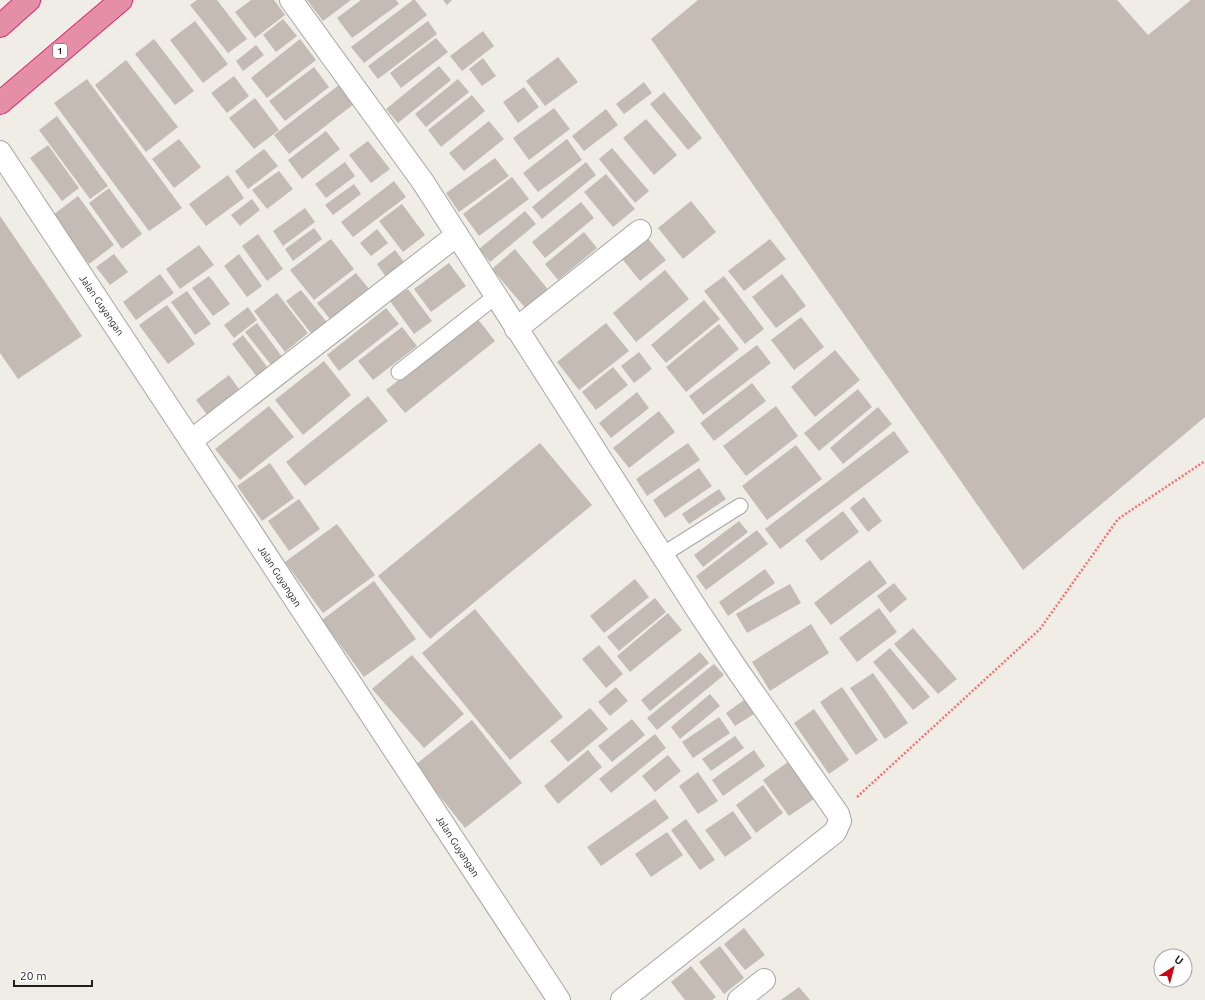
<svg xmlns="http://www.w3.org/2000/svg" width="1205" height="1000" viewBox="0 0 1205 1000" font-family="Ubuntu,sans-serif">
	<rect width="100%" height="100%" fill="#f0ece6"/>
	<g fill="#c4bbb5">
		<path d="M197 0H217L247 39 228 53 190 5Z"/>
		<path d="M251 0H274L285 15 255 38 235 12Z"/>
		<path d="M307 0H351L323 21Z"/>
		<path d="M361 0H396L399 4 352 38 337 18Z"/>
		<path d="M413 0H415L427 15 364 63 351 47Z"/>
		<path d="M443 0H452L447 5Z"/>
		<path d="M698 0H1117L1148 35 1191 0H1205V417L1023 570 651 39Z"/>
		<path d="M283 19 297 36 276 52 263 35Z"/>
		<path d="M195 21 228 64 203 83 170 40Z"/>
		<path d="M428 21 437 34 378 79 368 66Z"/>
		<path d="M483 31 494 46 462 71 450 56Z"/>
		<path d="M436 38 448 52 401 88 390 73Z"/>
		<path d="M154 39 194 91 175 105 135 54Z"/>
		<path d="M300 39 316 60 267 98 251 78Z"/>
		<path d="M256 45 264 55 243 71 236 61Z"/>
		<path d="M558 57 578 82 545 106 526 81Z"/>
		<path d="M483 58 496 76 482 86 469 69Z"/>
		<path d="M126 60 178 127 146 152 95 85Z"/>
		<path d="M439 66 451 80 398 123 386 109Z"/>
		<path d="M314 67 329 87 285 121 269 101Z"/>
		<path d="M234 76 249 96 227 113 211 93Z"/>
		<path d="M87 79 182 208 149 231 54 103Z"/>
		<path d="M458 79 469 92 426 127 415 114Z"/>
		<path d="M644 82 652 93 624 114 616 104Z"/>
		<path d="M339 85 354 104 289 154 274 135Z"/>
		<path d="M524 87 539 107 518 123 503 102Z"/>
		<path d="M664 92 702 138 688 150 650 104Z"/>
		<path d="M472 95 485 111 441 147 428 130Z"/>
		<path d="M255 98 279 130 254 149 229 118Z"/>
		<path d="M554 108 570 129 529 160 513 138Z"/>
		<path d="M606 109 618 125 584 151 572 136Z"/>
		<path d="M57 116 108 186 90 199 39 130Z"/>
		<path d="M646 119 677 155 654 175 623 138Z"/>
		<path d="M489 121 504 139 464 171 449 153Z"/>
		<path d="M326 131 340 149 302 179 288 160Z"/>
		<path d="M179 139 201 167 174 188 152 159Z"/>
		<path d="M567 139 582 160 538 192 523 173Z"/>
		<path d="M368 141 390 169 371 183 349 155Z"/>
		<path d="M48 145 79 188 62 201 30 158Z"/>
		<path d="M612 148 649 191 635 203 599 159Z"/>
		<path d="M264 149 278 166 248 189 235 171Z"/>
		<path d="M495 158 509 176 459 212 446 193Z"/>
		<path d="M345 162 355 176 326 198 315 184Z"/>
		<path d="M586 162 596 175 542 219 532 207Z"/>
		<path d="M279 171 293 189 267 209 252 190Z"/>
		<path d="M606 174 635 209 613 227 584 192Z"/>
		<path d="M228 175 244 198 206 226 189 204Z"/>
		<path d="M512 177 529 199 479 236 463 214Z"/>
		<path d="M394 181 406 197 353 237 341 222Z"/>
		<path d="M354 184 361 194 333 215 325 205Z"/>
		<path d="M109 188 142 234 122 249 89 203Z"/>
		<path d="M78 196 114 245 89 264 53 215Z"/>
		<path d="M252 199 260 210 240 226 231 215Z"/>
		<path d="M691 201 716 232 683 259 658 228Z"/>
		<path d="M581 202 594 218 545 258 532 242Z"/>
		<path d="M402 204 425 235 403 252 379 221Z"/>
		<path d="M305 208 315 222 283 246 273 231Z"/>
		<path d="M525 211 536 224 490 262 479 249Z"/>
		<path d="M0 216 82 336 18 379 0 353Z"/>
		<path d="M314 228 322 239 293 261 285 249Z"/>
		<path d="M377 229 388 243 371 256 360 243Z"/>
		<path d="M584 232 597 248 558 280 545 264Z"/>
		<path d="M258 234 283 269 267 281 242 246Z"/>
		<path d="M645 235 666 260 640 281 619 255Z"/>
		<path d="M331 239 354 269 314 300 290 270Z"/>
		<path d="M770 239 786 259 744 291 728 271Z"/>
		<path d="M199 245 214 265 180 289 166 269Z"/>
		<path d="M515 249 550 292 527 310 492 269Z"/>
		<path d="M395 250 407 266 388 280 377 264Z"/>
		<path d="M114 254 128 272 110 285 96 267Z"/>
		<path d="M239 254 262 286 247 297 224 266Z"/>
		<path d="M449 263 466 286 431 312 414 289Z"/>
		<path d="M665 270 689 299 636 342 613 313Z"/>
		<path d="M356 273 374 295 335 325 317 303Z"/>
		<path d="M160 274 174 293 136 320 123 302Z"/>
		<path d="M782 274 806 306 776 328 752 297Z"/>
		<path d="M209 276 230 304 213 316 192 288Z"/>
		<path d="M724 276 764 329 745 344 704 291Z"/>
		<path d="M408 289 432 321 414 334 390 301Z"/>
		<path d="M301 290 329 325 314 337 286 301Z"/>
		<path d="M187 291 211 324 195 335 171 302Z"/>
		<path d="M277 293 308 333 285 352 254 311Z"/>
		<path d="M704 300 720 319 666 363 651 345Z"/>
		<path d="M167 305 195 344 168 364 139 325Z"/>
		<path d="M248 307 257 320 234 338 224 325Z"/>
		<path d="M386 308 399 324 339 371 327 355Z"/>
		<path d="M801 317 824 347 794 370 771 340Z"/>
		<path d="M477 318 495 341 405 413 386 390Z"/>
		<path d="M257 323 283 358 272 366 245 332Z"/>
		<path d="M606 323 629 351 579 390 557 362Z"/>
		<path d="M719 324 739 349 686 392 666 367Z"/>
		<path d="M402 327 417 346 373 380 358 361Z"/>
		<path d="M243 335 268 368 257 377 232 344Z"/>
		<path d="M757 345 771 363 703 415 689 396Z"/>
		<path d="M835 350 860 380 815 417 791 387Z"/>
		<path d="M639 352 652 369 634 383 621 366Z"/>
		<path d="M324 361 351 395 303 435 275 400Z"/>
		<path d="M613 367 628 385 596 410 582 392Z"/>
		<path d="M229 375 243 395 211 420 196 400Z"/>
		<path d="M752 383 766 401 714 441 700 423Z"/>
		<path d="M858 389 872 407 819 451 804 433Z"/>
		<path d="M637 392 649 408 611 438 599 423Z"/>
		<path d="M368 396 388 421 305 486 286 462Z"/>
		<path d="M269 406 294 437 240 480 215 449Z"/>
		<path d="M776 406 798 436 746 476 723 446Z"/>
		<path d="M878 407 892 424 843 464 830 448Z"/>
		<path d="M659 411 675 432 629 468 613 448Z"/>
		<path d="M894 431 909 452 780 549 765 529Z"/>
		<path d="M540 443 592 505 430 639 378 576Z"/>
		<path d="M688 443 700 460 647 496 636 479Z"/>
		<path d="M796 445 822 479 767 520 742 486Z"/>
		<path d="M270 463 294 498 262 521 237 486Z"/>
		<path d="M699 468 712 486 665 518 653 500Z"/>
		<path d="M719 489 726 499 689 524 682 514Z"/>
		<path d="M864 497 882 521 868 532 850 508Z"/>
		<path d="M299 499 320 529 289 551 268 521Z"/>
		<path d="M843 511 859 532 821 561 805 540Z"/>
		<path d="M739 521 748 532 703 567 694 555Z"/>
		<path d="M337 524 375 575 323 613 285 562Z"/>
		<path d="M757 530 768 544 706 590 696 576Z"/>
		<path d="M870 560 887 583 831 625 814 603Z"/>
		<path d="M765 569 775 583 728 616 719 602Z"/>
		<path d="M635 579 649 597 604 633 590 616Z"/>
		<path d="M374 581 416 639 364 677 322 620Z"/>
		<path d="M894 583 907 599 890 613 877 596Z"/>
		<path d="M790 584 801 603 747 633 736 614Z"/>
		<path d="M655 598 666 612 619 651 607 637Z"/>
		<path d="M879 608 897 632 857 662 839 638Z"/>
		<path d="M475 609 563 717 510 760 422 653Z"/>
		<path d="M668 613 682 630 630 672 617 656Z"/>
		<path d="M811 624 829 653 770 691 752 662Z"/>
		<path d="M913 628 957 679 938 694 894 644Z"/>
		<path d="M599 645 623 674 606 688 582 659Z"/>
		<path d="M890 648 930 697 913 710 873 662Z"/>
		<path d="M700 652 709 663 650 711 641 700Z"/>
		<path d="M412 655 464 714 424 748 372 689Z"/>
		<path d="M714 664 724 675 657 730 647 718Z"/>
		<path d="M873 673 908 723 885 739 850 688Z"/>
		<path d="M616 687 628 701 610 716 598 702Z"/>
		<path d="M842 687 878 740 856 755 820 702Z"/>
		<path d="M710 694 720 706 680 739 671 727Z"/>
		<path d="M744 700 754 714 735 726 726 713Z"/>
		<path d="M590 708 608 729 568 762 550 741Z"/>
		<path d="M814 709 849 760 829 774 794 723Z"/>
		<path d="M719 717 730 733 693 758 682 742Z"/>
		<path d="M632 719 645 735 612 762 598 746Z"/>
		<path d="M472 720 522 783 465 828 415 765Z"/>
		<path d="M655 734 666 748 611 793 599 779Z"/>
		<path d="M735 736 744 748 711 771 702 759Z"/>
		<path d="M588 750 602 767 558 804 544 786Z"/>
		<path d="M754 750 765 766 723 796 712 780Z"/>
		<path d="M668 755 681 771 655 792 642 776Z"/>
		<path d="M788 762 814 799 789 816 763 780Z"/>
		<path d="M698 772 718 801 698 814 679 786Z"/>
		<path d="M763 785 783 813 756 833 736 805Z"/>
		<path d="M655 799 669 818 601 866 587 847Z"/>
		<path d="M733 811 752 838 725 857 705 830Z"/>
		<path d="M686 819 715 860 700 870 671 830Z"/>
		<path d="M667 832 683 855 651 877 635 854Z"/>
		<path d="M744 928 765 955 745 970 724 944Z"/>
		<path d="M720 946 744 978 724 994 699 962Z"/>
		<path d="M691 966 716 997 712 1000H685L671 982Z"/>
		<path d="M799 987 810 1000H781Z"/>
	</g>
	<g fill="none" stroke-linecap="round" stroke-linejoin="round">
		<g stroke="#a6a6a6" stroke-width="17">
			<g id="lane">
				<path d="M399 372 496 296"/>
				<path d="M662 555 740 506"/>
			</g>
		</g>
		<g stroke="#a6a6a6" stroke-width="24">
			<g id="street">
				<path d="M291 0 423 182 698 611 736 668 838 814 840 821 835 832 622 1000"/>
				<path d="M0 152 191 441 559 1000"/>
				<path d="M516 329 640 231"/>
				<path d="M191 441 457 235"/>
				<path d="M739 1000 764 980"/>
			</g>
		</g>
		<g stroke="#d82974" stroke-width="24">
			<g id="highway">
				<path d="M0 26 29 0"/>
				<path d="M0 103 121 0"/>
			</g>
		</g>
		<path stroke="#f7716f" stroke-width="2.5" stroke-dasharray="2 2" stroke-linecap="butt" d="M857 797 1040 629 1118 519 1205 461"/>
		<use href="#lane" stroke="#fff" stroke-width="15"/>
		<use href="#street" stroke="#fff" stroke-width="22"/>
		<use href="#highway" stroke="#e58fa7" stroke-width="22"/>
	</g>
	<g text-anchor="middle" stroke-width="4" stroke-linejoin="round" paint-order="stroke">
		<rect fill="#fff" stroke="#626262" stroke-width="1" x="53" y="44" width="14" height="14" rx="3"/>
		<g font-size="9" font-weight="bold" fill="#1f1f1f">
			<text x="60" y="54">1</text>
		</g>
		<g font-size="10" fill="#1f1f1f" stroke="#fff">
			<text transform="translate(102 305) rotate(56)" y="4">Jalan Guyangan</text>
			<text transform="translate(280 576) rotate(57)" y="4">Jalan Guyangan</text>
			<text transform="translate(458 846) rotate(57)" y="4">Jalan Guyangan</text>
		</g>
	</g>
	<g transform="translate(1173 968) rotate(36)"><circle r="19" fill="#ffffff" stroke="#a5a5a5"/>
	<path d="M0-3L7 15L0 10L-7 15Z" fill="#cb0415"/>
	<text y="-6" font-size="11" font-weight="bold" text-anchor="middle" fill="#1f1f1f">U</text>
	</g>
	<path d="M14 980v6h78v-6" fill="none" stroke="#1f1f1f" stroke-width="2"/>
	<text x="20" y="980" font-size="12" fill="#1f1f1f" stroke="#ffffff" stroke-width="3" paint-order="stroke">20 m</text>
</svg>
